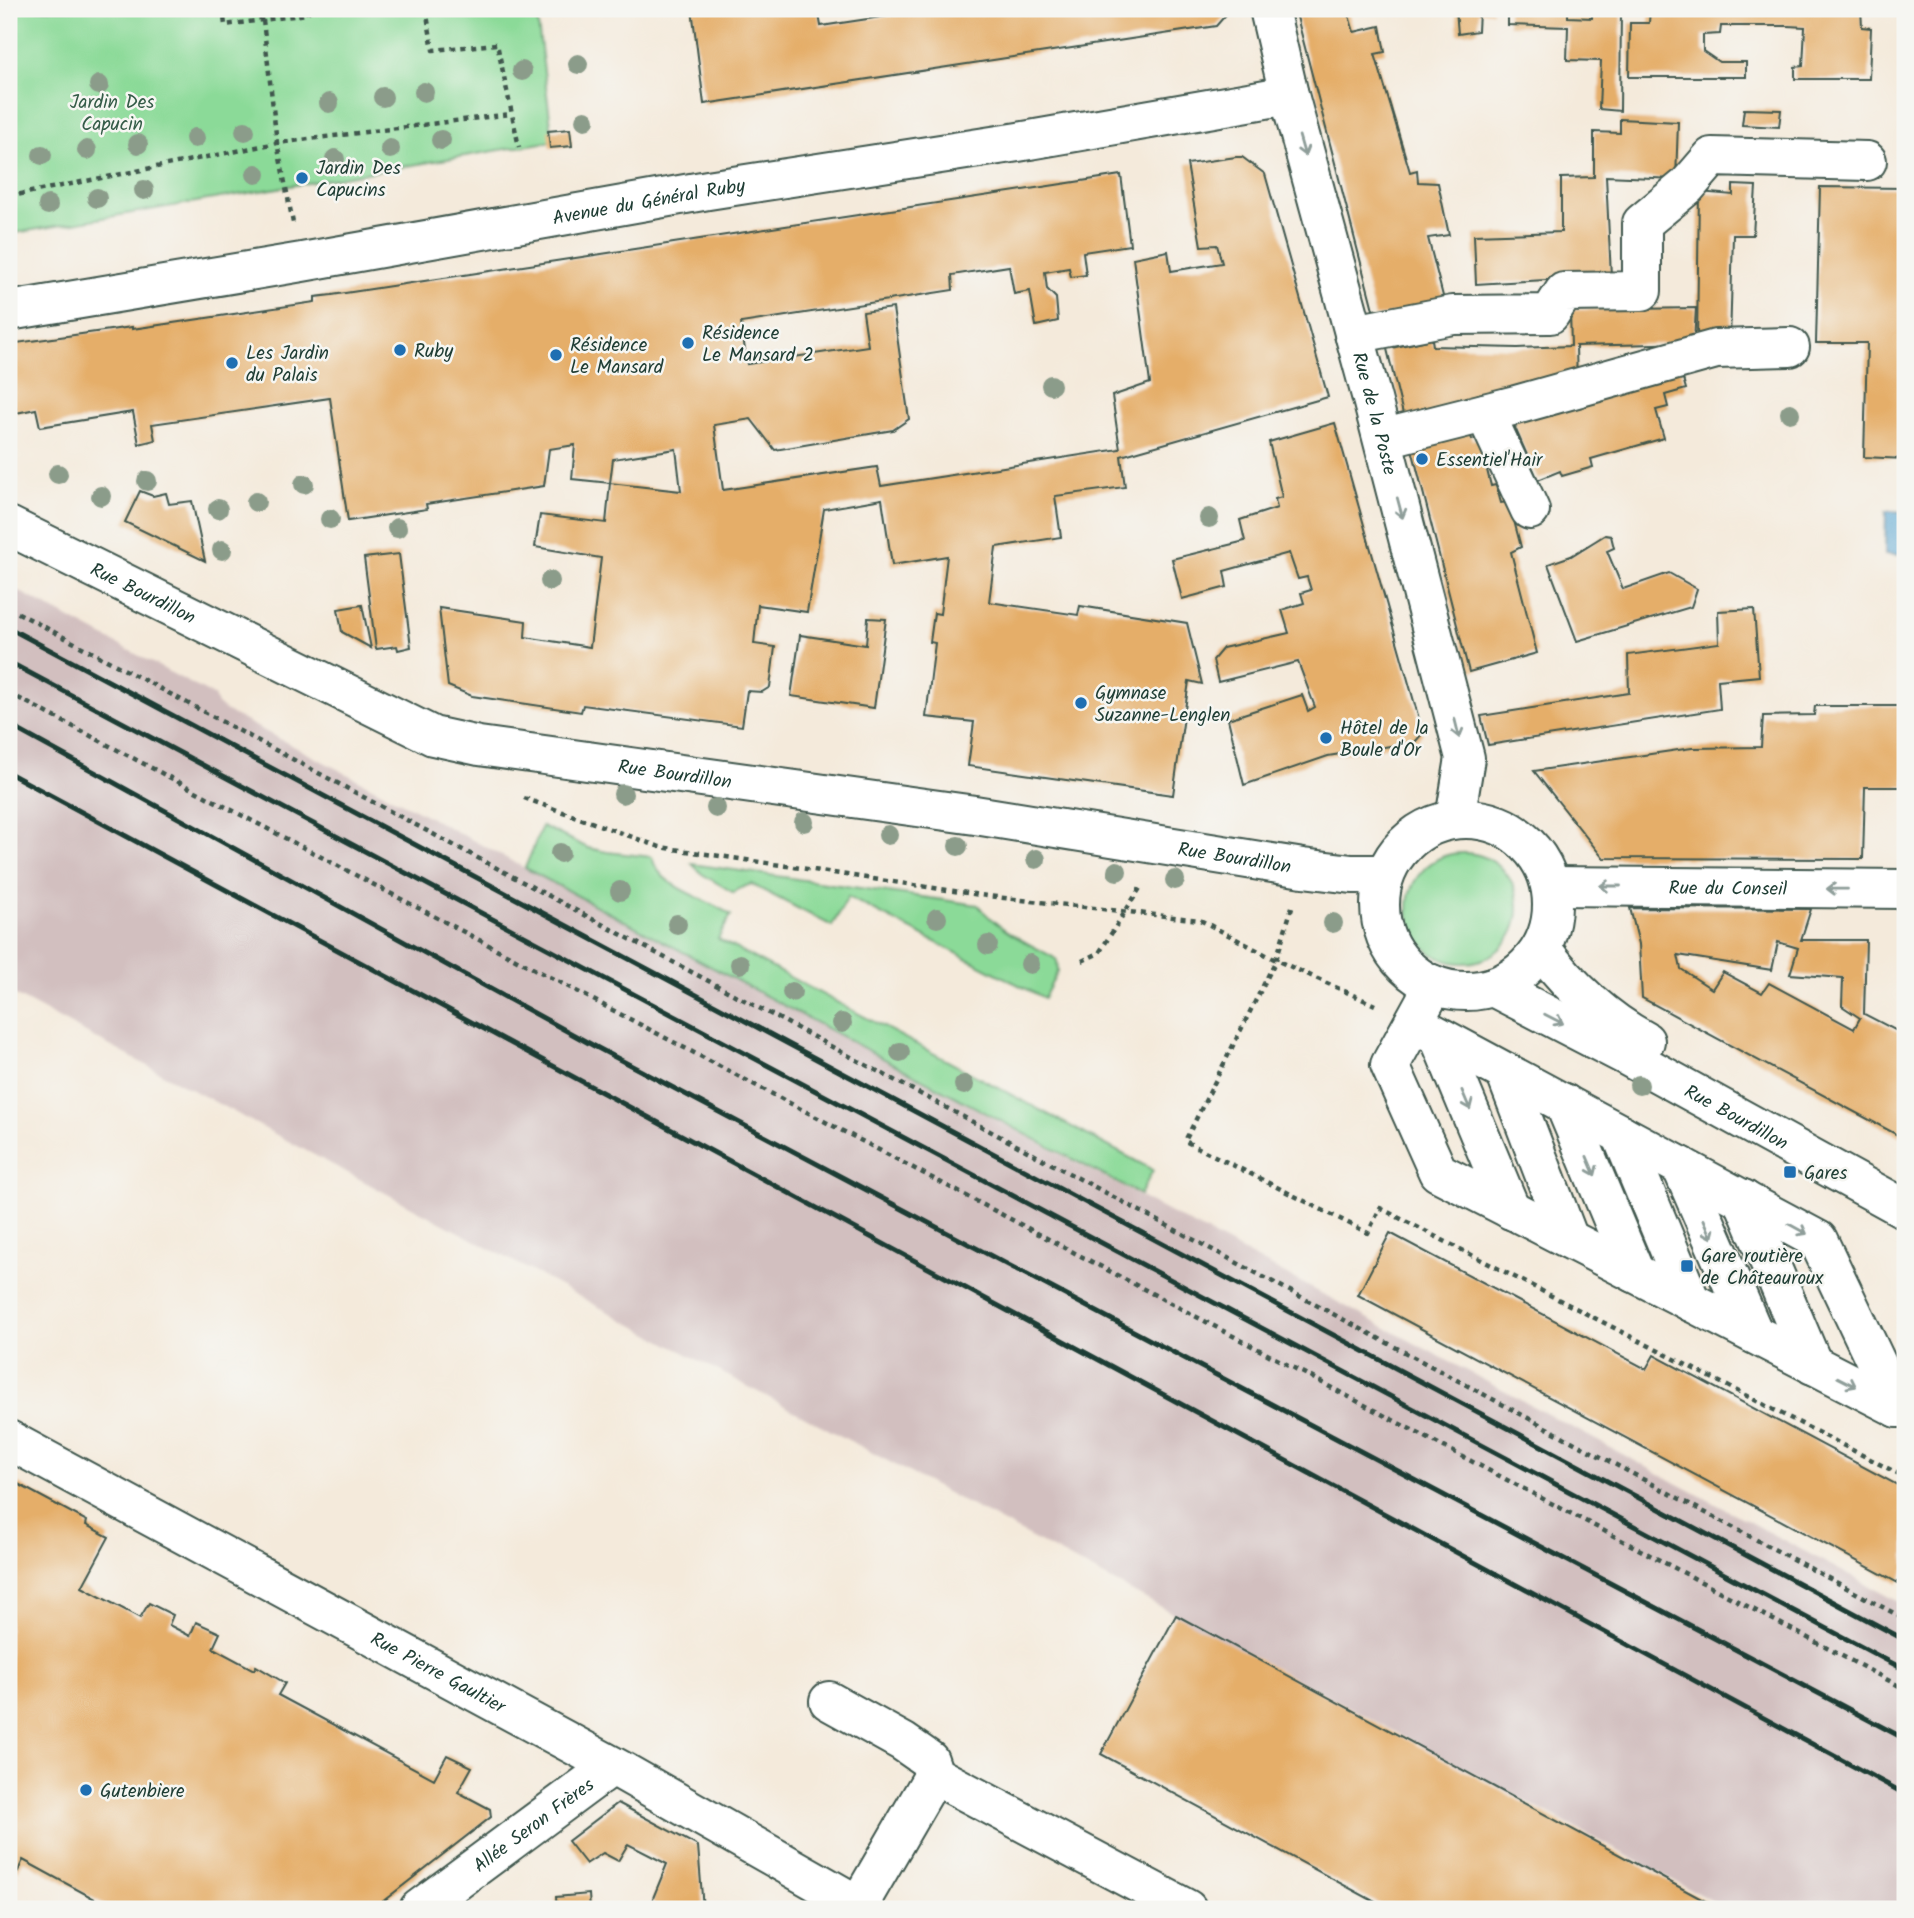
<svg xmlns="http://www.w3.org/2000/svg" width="1914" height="1918" viewBox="0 0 1914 1918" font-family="Kalam,sans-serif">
	<rect width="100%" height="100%" fill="#f6f6f2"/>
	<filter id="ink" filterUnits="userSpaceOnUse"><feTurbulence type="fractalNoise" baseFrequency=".0143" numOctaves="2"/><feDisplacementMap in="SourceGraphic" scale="14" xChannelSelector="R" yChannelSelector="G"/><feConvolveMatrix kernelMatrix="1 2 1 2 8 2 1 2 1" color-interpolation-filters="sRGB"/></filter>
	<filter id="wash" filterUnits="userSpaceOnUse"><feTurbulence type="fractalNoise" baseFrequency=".00686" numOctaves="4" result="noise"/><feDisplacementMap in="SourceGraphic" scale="28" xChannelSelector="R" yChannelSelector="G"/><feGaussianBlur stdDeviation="1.57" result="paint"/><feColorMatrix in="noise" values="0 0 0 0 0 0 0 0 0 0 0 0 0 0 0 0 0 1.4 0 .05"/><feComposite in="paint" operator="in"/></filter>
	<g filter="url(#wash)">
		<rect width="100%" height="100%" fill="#f4eadb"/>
		<path fill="#d2bfbf" d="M9 586 214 696 217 704 226 711 416 810 1905 1605V1909H1722L1708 1899 9 992Z"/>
		<g fill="#8bda98" stroke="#558c66" stroke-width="2">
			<path d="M9 9H536L553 141 9 234Z"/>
			<path d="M542 826 588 848 607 852 652 857C659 889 706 897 731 915L718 939 1153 1170 1140 1195 525 868Z"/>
			<circle cx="1463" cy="908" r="55"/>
			<path d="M692 864 978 905C998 930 1026 942 1053 957L1057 961 1058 971 1044 998 848 897 832 926 751 884 736 890 734 893 702 874Z"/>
		</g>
		<path fill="#59a4d1" stroke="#3c7082" stroke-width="2" d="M1886 511 1905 512V555L1885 554Z"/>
		<g id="blocks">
			<g fill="#e5ae69" fill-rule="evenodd">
				<path d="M692 9H818L821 26 921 11V9H1231L1216 26 704 104Z"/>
				<path d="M1318 9H1347L1354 32 1380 26 1385 52 1375 54 1410 172 1417 170 1418 182 1438 183 1449 235 1428 238 1445 304 1375 317 1296 13Z"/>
				<path d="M1456 9H1492V11L1479 12 1478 31 1458 34Z"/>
				<path d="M1508 9H1568V17L1592 18V9H1621L1620 111 1599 109 1601 61 1567 60 1568 27 1508 25Z"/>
				<path d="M1650 9H1861L1862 27 1871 28 1869 79H1795V67L1803 66 1805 27 1788 26H1721L1720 34 1703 35V51L1719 62H1746V77H1629L1630 23H1649Z"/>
				<path d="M1744 109 1781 110 1779 127 1742 125Z"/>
				<path d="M1620 119 1678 122 1676 179 1606 176 1611 276 1476 284 1474 235 1561 232V178L1594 177V132L1620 133Z"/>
				<path d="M570 129 572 146 550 148 548 131Z"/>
				<path d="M1236 157H1242L1265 174 1328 397 1121 456 1125 487 1055 496 1061 537 996 547 989 602 1078 615 1080 606 1187 623 1202 684 1189 681 1173 795 968 766 974 722 926 717 935 643 930 642 934 613 940 614 947 556 892 565 882 499 824 509 807 612 758 605 754 644 775 647 770 687 762 692 747 691 742 726 583 705 581 712 472 696 448 686 439 608 526 621 525 637 590 647 601 558 535 547 540 515 606 523 610 483 681 491 676 449 613 459 610 483 572 479 575 445 549 449 544 486 426 504 427 509 348 521 330 398 152 424 155 440 139 444 133 412 40 427 36 409 16 413 15 406 9 407V344L132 327V329L315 302V297L332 295 1121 175 1130 245 1083 252 1086 275 1071 277 1069 268 1045 272 1047 289 1056 298 1058 321 1036 326 1030 291 1014 294 1009 266 952 275 953 290 741 323 747 364 868 346 863 312 893 308 909 419 893 430 775 450 751 419 714 425 723 490 877 467 881 486 1120 449 1112 396 1150 383 1133 258 1168 251 1171 271 1222 263 1217 245 1201 246 1187 164Z"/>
				<path d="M1733 185 1756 186 1753 235H1733L1730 343 1697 342 1699 192 1733 195Z"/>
				<path d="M1820 187 1905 188V459L1864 457 1867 343H1816Z"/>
				<path d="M1696 308 1694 343 1576 346 1577 385 1405 422 1387 349 1432 339 1433 346 1517 348 1571 346 1570 310Z"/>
				<path d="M1679 365 1686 389 1665 395 1668 407 1656 410 1664 438 1591 459 1593 467 1562 476 1560 471 1538 480 1509 414Z"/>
				<path d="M1335 423 1423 733 1415 742 1328 756 1244 785 1228 719 1302 695 1308 711 1315 707 1298 662 1218 682 1213 660 1223 648 1289 633 1282 610 1304 603 1301 593 1311 590 1307 577 1298 579 1289 553 1224 571 1227 587 1182 599 1172 559 1245 541 1240 520 1277 508 1275 499 1282 497 1269 442Z"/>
				<path d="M1469 429 1472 440 1479 438 1491 486 1496 485 1501 503 1509 502 1521 547 1511 552 1537 653 1469 672 1410 441Z"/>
				<path d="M140 491 153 496 166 493 169 504 192 501 205 561 125 522Z"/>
				<path d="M1605 535 1611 536 1614 548 1607 551 1623 589 1669 573 1697 589 1691 607 1577 641 1548 564 1571 556Z"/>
				<path d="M399 554 411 647 398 650 397 646 376 649 364 558Z"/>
				<path d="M362 605 371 648 342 632 338 609Z"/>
				<path d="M1754 609 1759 676 1718 680 1720 709 1488 745 1481 716 1629 693 1628 655 1719 643 1718 611Z"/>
				<path d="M868 618 886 619 874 708 791 696 800 635 866 645Z"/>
				<path d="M1815 706H1905V787H1865L1863 859 1603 858 1534 771 1692 748 1761 747 1763 716 1814 715Z"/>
				<path d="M1630 908 1811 909 1801 940H1866L1864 1014 1905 1035V1139L1642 998 1639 944ZM1778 942 1798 948 1790 974 1843 978 1842 1006 1860 1018 1854 1029 1769 983 1762 993 1723 972 1712 989 1681 969 1678 955 1772 970Z"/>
				<path d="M1390 1233 1646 1369 1654 1355 1905 1489V1569L1898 1583 1358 1295Z"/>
				<path d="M18 1484 87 1521 86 1525 109 1537 82 1587 140 1618 149 1603 173 1615 169 1625 190 1636 196 1622 220 1633 213 1648 254 1670 256 1666 285 1683 278 1695 434 1779 447 1755 472 1767 458 1792 490 1809 491 1817 373 1909H113L23 1860 18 1871 9 1863V1500Z"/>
				<path d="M1176 1615 1707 1902 1703 1909H1388L1101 1754Z"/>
				<path d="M618 1803 698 1846 703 1909H653V1898L667 1864 628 1844 618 1861 603 1853 586 1864 568 1841Z"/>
				<path d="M589 1894 590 1909H557L556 1897Z"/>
			</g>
		</g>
	</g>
	<g filter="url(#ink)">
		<use href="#blocks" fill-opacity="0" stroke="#3f574d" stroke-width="2"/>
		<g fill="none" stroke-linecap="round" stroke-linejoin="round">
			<g stroke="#3f574d" stroke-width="42">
				<g id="minor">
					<path id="s1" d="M1269 9 1289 95 1372 399 1465 758 1455 819"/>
					<path id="s2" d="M9 311 302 262 708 190 1018 142 1289 95"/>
					<path d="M1354 334 1453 315 1550 314 1564 292 1642 291V223L1687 186 1712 157 1867 161"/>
					<path d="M1485 413 1530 510"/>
					<path d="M1397 435 1516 405 1716 349 1790 347"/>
					<path id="s3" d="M9 526 433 736 479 746 975 815 1303 868 1352 874H1385"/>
					<circle cx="1466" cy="905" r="86"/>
					<path id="s4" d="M1551 886 1905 889"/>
					<path d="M1541 948C1570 987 1603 1018 1645 1041"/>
					<path d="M1434 985 1390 1065 1438 1172 1898 1408 1905 1407"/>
					<path id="s5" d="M1493 987 1625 1055 1905 1209"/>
					<path d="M1414 1023 1818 1240 1898 1408"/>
					<path d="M1439 1037 1511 1210"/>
					<path d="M1505 1072 1569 1239"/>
					<path d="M1564 1103 1635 1273"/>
					<path d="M1621 1134 1691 1302"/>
					<path d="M1681 1166 1754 1334"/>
					<path d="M1743 1199 1813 1365"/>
					<path id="s6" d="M9 1440 622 1771 865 1909"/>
					<path d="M829 1701 903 1742 929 1760 934 1775 1187 1909"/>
					<path d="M858 1906 934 1775"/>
					<path id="s7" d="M419 1909 612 1766"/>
				</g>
			</g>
			<g stroke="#3f574d" stroke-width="4.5" stroke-dasharray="5 5" stroke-linecap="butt">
				<path d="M223 9 225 25 308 14 307 9"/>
				<path d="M426 9 433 50 497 44 519 147"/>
				<path d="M263 20 277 143 293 223"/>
				<path d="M9 194 16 195 277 143 511 114"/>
				<path d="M9 608 1905 1619"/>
				<path d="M9 693 1905 1689"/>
				<path d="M524 798 660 847 987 896 1200 920 1276 960 1375 1005"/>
				<path d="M1292 907 1276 960 1185 1141 1368 1233 1380 1208 1905 1477"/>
				<path d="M1082 961 1099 953 1142 885"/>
			</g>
			<use href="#minor" stroke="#fff" stroke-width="38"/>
			<g stroke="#1f3d34" stroke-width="5">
				<path d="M9 628 1905 1640"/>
				<path d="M9 662 1905 1670"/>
				<path d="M9 725 596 1047 1905 1739"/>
				<path d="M9 773 1905 1794"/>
			</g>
		</g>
		<g fill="#8b9c8a">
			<circle cx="578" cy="64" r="10"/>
			<circle cx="522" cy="71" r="10"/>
			<circle cx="99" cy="85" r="10"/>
			<circle cx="424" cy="92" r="10"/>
			<circle cx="383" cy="97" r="10"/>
			<circle cx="329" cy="103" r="10"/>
			<circle cx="585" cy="120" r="10"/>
			<circle cx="245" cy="131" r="10"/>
			<circle cx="195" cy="138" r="10"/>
			<circle cx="441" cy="140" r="10"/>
			<circle cx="138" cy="144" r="10"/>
			<circle cx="390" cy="149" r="10"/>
			<circle cx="87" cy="150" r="10"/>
			<circle cx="42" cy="155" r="10"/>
			<circle cx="335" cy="159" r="10"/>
			<circle cx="256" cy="174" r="10"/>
			<circle cx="144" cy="190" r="10"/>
			<circle cx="97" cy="198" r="10"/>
			<circle cx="48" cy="205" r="10"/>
			<circle cx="1051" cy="385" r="10"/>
			<circle cx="1790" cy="413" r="10"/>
			<circle cx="58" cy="474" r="10"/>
			<circle cx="147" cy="481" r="10"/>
			<circle cx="304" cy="484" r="10"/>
			<circle cx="101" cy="496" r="10"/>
			<circle cx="256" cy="502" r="10"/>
			<circle cx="218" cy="509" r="10"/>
			<circle cx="1209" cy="518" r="10"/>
			<circle cx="330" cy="519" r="10"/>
			<circle cx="397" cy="528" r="10"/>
			<circle cx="222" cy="550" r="10"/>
			<circle cx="550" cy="581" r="10"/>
			<circle cx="623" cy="794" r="10"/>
			<circle cx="716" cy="808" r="10"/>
			<circle cx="804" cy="822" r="10"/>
			<circle cx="888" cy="835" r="10"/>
			<circle cx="958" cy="846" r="10"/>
			<circle cx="560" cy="853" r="10"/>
			<circle cx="1036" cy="859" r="10"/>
			<circle cx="1117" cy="871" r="10"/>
			<circle cx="1175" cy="880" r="10"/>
			<circle cx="620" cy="891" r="10"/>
			<circle cx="937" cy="918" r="10"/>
			<circle cx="1333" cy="923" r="10"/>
			<circle cx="677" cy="924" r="10"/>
			<circle cx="988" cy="945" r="10"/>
			<circle cx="740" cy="964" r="10"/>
			<circle cx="1030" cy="964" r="10"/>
			<circle cx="792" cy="992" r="10"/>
			<circle cx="842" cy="1023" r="10"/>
			<circle cx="900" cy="1052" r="10"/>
			<circle cx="964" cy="1085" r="10"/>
			<circle cx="1639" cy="1085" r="10"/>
		</g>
		<defs><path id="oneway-shaft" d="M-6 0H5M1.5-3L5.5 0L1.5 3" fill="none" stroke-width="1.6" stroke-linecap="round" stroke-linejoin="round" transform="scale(1.75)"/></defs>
		<g stroke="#8f9e9a">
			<use href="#oneway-shaft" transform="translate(1302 146) rotate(74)"/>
			<use href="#oneway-shaft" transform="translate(1400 508) rotate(75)"/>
			<use href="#oneway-shaft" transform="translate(1457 728) rotate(76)"/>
			<use href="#oneway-shaft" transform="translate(1610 886) rotate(-180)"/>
			<use href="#oneway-shaft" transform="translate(1837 889) rotate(-179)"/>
			<use href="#oneway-shaft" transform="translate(1554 1019) rotate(27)"/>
			<use href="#oneway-shaft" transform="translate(1466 1100) rotate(67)"/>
			<use href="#oneway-shaft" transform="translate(1591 1166) rotate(67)"/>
			<use href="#oneway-shaft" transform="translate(1708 1229) rotate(67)"/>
			<use href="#oneway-shaft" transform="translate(1798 1229) rotate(29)"/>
			<use href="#oneway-shaft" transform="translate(1847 1382) rotate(27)"/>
		</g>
	</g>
	<g fill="#1f6fb2" stroke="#f6f6f2" stroke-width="2.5">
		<circle cx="302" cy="178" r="7"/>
		<circle cx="688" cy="343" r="7"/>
		<circle cx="400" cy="350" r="7"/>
		<circle cx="556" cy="355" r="7"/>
		<circle cx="232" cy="363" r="7"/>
		<circle cx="1422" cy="459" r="7"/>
		<circle cx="1081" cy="703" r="7"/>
		<circle cx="1326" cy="738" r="7"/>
		<rect x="1783" y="1165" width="14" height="14" rx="3.5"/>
		<rect x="1680" y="1259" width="14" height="14" rx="3.5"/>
		<circle cx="86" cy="1790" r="7"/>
	</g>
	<g text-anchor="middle" stroke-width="5" stroke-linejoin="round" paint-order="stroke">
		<g font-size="19" fill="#355c48" stroke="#f6f6f2">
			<text x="112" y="108">Jardin Des<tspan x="112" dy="22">Capucin</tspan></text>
		</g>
		<g font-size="19" fill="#1f3d34" stroke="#f6f6f2" text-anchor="start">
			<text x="316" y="174">Jardin Des<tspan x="316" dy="22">Capucins</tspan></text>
			<text x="702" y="339">Résidence<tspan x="702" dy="22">Le Mansard 2</tspan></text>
			<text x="570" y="351">Résidence<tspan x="570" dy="22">Le Mansard</tspan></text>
			<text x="414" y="357">Ruby</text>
			<text x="246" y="359">Les Jardin<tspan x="246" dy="22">du Palais</tspan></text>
			<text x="1436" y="466">Essentiel'Hair</text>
			<text x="1095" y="699">Gymnase<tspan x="1095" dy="22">Suzanne-Lenglen</tspan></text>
			<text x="1340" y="734">Hôtel de la<tspan x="1340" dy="22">Boule d'Or</tspan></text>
			<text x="1804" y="1179">Gares</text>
			<text x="1701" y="1262">Gare routière<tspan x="1701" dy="22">de Châteauroux</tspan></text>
			<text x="100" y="1797">Gutenbiere</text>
		</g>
		<g font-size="19" fill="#1f3d34" stroke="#f6f6f2">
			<text dy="7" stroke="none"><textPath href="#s2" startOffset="649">Avenue du Général Ruby</textPath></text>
			<text dy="7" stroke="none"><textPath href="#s1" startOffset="418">Rue de la Poste</textPath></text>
			<text dy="7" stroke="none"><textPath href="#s3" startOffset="150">Rue Bourdillon</textPath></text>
			<text dy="7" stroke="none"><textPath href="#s3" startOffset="718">Rue Bourdillon</textPath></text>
			<text dy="7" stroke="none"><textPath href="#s3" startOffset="1284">Rue Bourdillon</textPath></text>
			<text dy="7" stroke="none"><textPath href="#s4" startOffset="177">Rue du Conseil</textPath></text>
			<text dy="7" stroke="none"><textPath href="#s5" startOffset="276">Rue Bourdillon</textPath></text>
			<text dy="7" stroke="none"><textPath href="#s6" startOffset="488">Rue Pierre Gaultier</textPath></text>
			<text dy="7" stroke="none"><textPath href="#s7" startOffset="142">Allée Seron Frères</textPath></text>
		</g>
	</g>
	<rect width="1914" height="1918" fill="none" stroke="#f6f6f2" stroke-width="35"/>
</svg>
